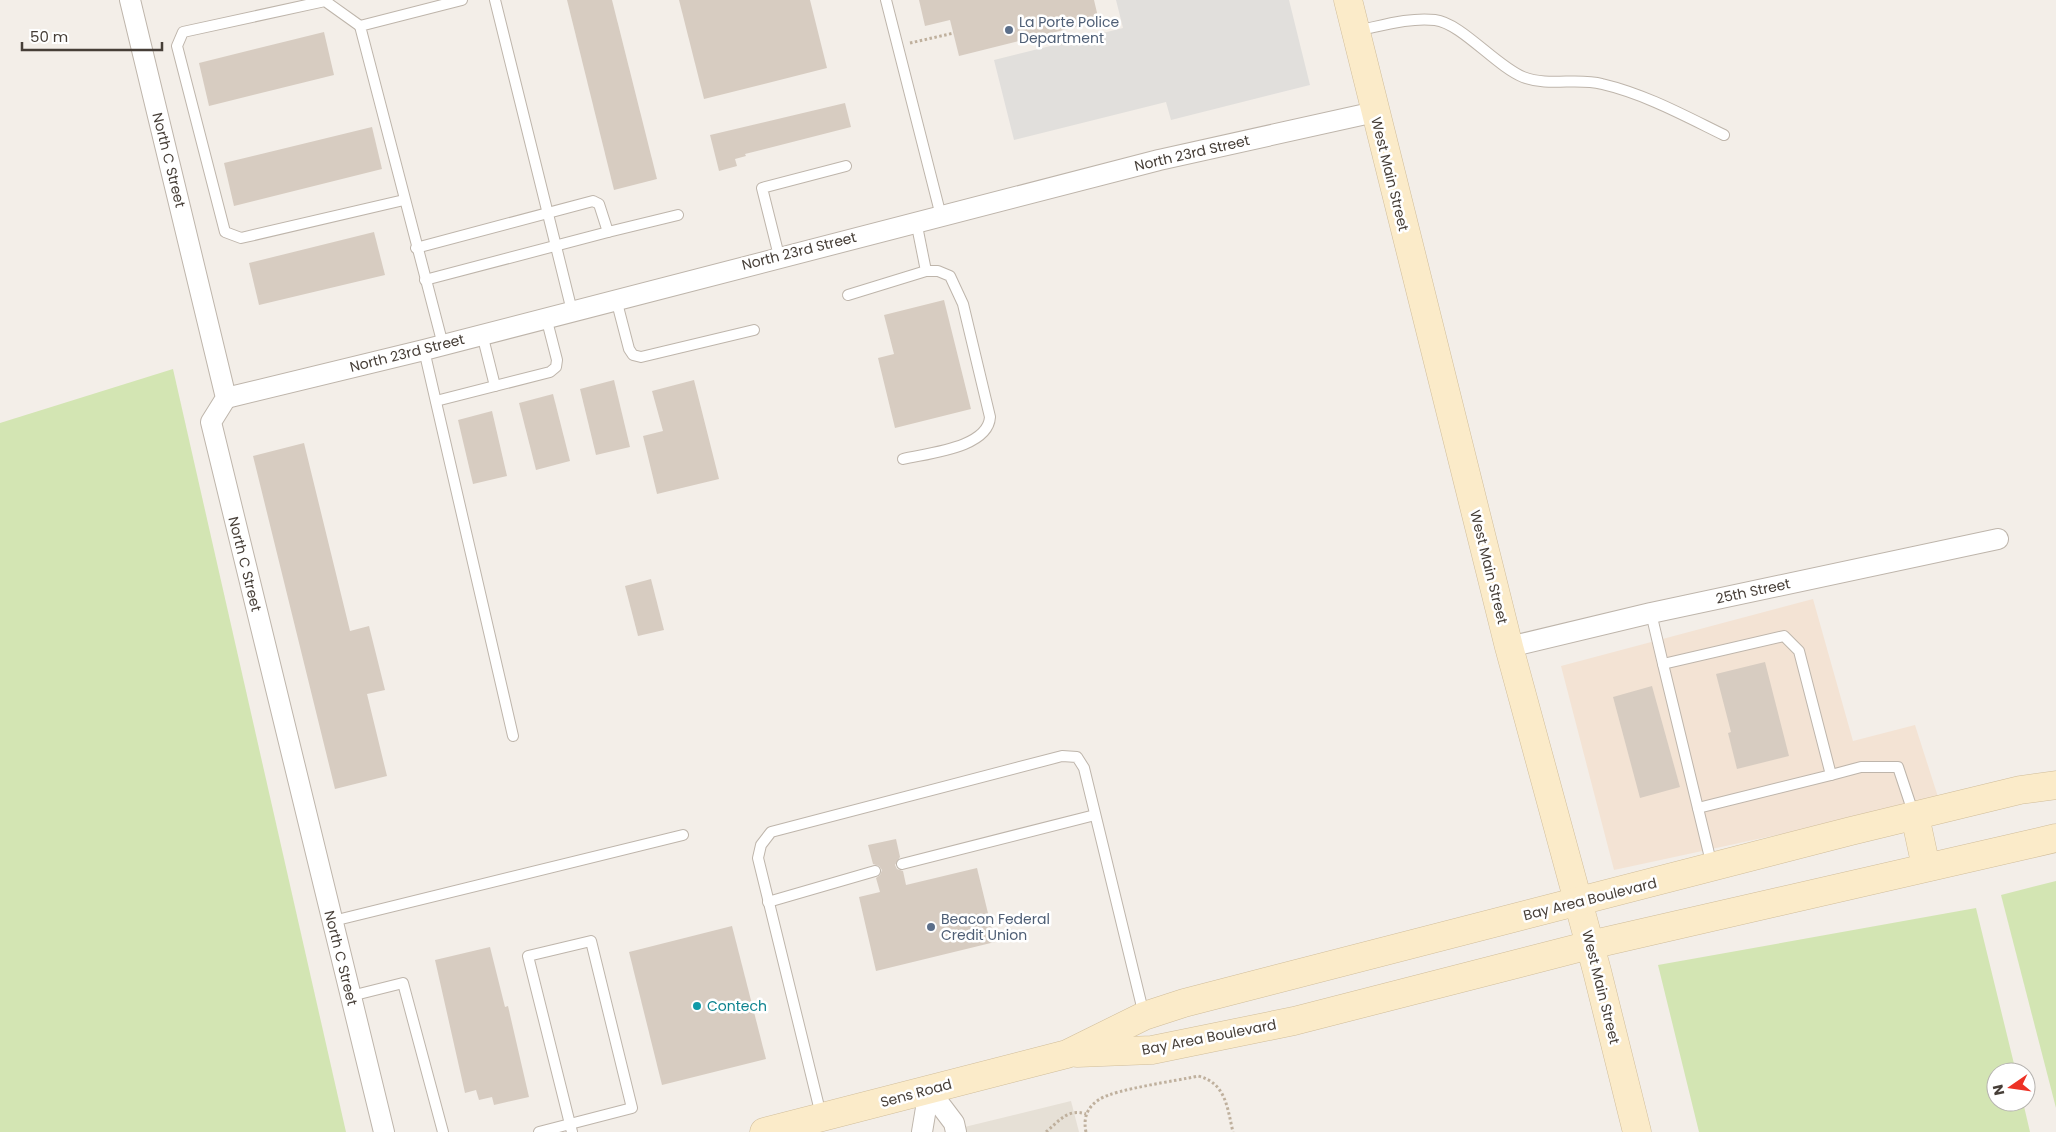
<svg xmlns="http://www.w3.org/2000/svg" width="2056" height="1132" viewBox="0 0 2056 1132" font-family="Poppins,sans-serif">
	<rect width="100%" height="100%" fill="#f3eee8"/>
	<path fill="#e6e0d6" d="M1071 1101 1079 1132H944Z"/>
	<path fill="#f3e3d4" d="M1813 599 1853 741 1915 725 1939 800 1614 870 1561 666Z"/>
	<g fill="#d3e5b3">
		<path d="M173 369 346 1132H0V423Z"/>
		<path d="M2056 881V1108L2001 895Z"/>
		<path d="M1976 908 2016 1072H1996V1102H2023L2030 1132H1699L1658 965Z"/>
	</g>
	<path fill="#e1dfdc" d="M1116 0H1289L1310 85 1171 120 1166 102 1014 140 994 60 1123 28Z"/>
	<g fill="#d7ccc1">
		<path d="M567 0H612L657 179 614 190Z"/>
		<path d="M679 0H810L827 68 704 99Z"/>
		<path d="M919 0H1094L1098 17H1095L1096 22 959 56 950 20 925 26Z"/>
		<path d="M324 32 334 75 209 106 199 63Z"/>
		<path d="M845 103 851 127 745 154 746 156 735 159 737 166 719 171 710 135Z"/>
		<path d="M372 127 382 169 234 206 224 163Z"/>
		<path d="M374 232 385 275 259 305 249 263Z"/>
		<path d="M944 300 971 409 895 428 878 358 894 354 884 315Z"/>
		<path d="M614 380 630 447 596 455 580 389Z"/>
		<path d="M694 380 719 479 657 494 643 436 663 431 652 391Z"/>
		<path d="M553 394 570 461 536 470 519 403Z"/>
		<path d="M492 411 507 476 473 484 458 420Z"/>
		<path d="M304 443 350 631 369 626 385 690 367 694 387 776 335 789 253 456Z"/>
		<path d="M651 579 664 630 638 636 625 586Z"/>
		<path d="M1765 662 1789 756 1737 769 1728 733 1731 732 1716 674Z"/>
		<path d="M1652 686 1680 787 1640 798 1613 697Z"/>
		<path d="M896 839 900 857 895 865 897 869 903 871 906 885 977 868 995 942 876 971 859 897 880 892 876 878 880 875 882 870 879 866 873 864 868 845Z"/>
		<path d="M732 926 766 1059 662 1085 629 952Z"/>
		<path d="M490 947 505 1007 508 1006 529 1097 494 1105 492 1097 479 1100 476 1090 465 1093 435 960Z"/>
	</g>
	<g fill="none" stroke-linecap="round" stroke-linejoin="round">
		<g stroke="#beb5ab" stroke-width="12">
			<g id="lane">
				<path d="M495 0 572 311"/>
				<path d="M886 0 941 216"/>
				<path d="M360 26 325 1 183 32 177 46 225 232 241 238 404 200"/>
				<path d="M1356 31C1381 26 1409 17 1435 20 1461 23 1496 66 1523 77 1549 87 1577 77 1602 84 1645 94 1685 116 1724 135"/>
				<path d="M916 221 926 271"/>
				<path d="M416 248 593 201 599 204 608 232 678 215"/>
				<path d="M779 256 762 188 846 166"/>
				<path d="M425 280 608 232"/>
				<path d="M848 295 926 271H938L950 276 963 304 990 417C988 448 928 453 903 459"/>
				<path d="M616 299 629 349 633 355 641 357 754 330"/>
				<path d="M482 334 495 386"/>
				<path d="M443 345 360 26 462 0"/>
				<path d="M424 350 513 736"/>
				<path d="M436 401 550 372 556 367 557 360 546 317"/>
				<path d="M1651 613 1663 664"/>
				<path d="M1698 808 1831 775"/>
				<path d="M902 864 1095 815"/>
				<path d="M1712 866 1663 664 1784 636 1799 651 1831 775 1861 767H1898L1914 815"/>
				<path d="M768 902 875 871"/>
				<path d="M333 921 683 835"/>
				<path d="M591 941 632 1108 570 1124 528 956Z"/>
				<path d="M351 996 403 983 443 1132"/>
				<path d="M821 1115 758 858 761 845 771 832 1062 756 1077 757 1084 768 1144 1015"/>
				<path d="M539 1132 570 1124 572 1132"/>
			</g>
		</g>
		<g stroke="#beb5ab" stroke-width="22">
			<g id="street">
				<path d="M130 0 226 398 211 422 384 1132"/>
				<path d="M226 398 424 350 1159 160 1375 112"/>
				<path d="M1509 647 1651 613 1998 539"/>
				<path d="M929 1090 954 1123 956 1132"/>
				<path d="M922 1132 929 1090"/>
			</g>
		</g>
		<g stroke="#d0bd9a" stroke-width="29">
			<g id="secondary">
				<path d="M1348 0 1509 647 1597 971 1637 1132"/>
				<path d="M1915 816 1926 867"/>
				<path d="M1077 1053 1152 1050 1294 1021 1590 945 2056 838"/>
				<path d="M764 1132 1067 1054 1144 1016 1184 1003 1851 831 2020 790 2056 785"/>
			</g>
		</g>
		<g stroke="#bfb09d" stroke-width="3" stroke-dasharray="2.5 2.5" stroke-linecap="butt">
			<path d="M910 43 954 33"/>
			<path d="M1046 1132C1059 1121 1068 1108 1086 1114"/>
			<path d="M1086 1132C1083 1118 1087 1107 1100 1099 1116 1089 1176 1081 1198 1076 1226 1083 1227 1107 1233 1132"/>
		</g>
		<use href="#lane" stroke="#fff" stroke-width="10"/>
		<use href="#street" stroke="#fff" stroke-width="20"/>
		<use href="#secondary" stroke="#fbebc9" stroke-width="28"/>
	</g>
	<g fill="#5c6f8a" stroke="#fff" stroke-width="2">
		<circle cx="1009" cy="30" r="5"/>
		<circle cx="931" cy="927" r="5"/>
	</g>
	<circle fill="#0f9aa8" stroke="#fff" stroke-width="2" cx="697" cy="1006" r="5"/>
	<g text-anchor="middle" stroke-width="5" stroke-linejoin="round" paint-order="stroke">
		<g font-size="14" fill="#4e5e75" stroke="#fff" text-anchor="start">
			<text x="1019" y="27">La Porte Police<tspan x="1019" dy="16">Department</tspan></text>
			<text x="941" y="924">Beacon Federal<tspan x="941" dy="16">Credit Union</tspan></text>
		</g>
		<g font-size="14" fill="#463e37" stroke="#fff">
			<text transform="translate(1192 153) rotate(-13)" y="5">North 23rd Street</text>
			<text transform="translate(169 160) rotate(76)" y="5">North C Street</text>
			<text transform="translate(1390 174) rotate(76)" y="5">West Main Street</text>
			<text transform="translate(799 251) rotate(-14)" y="5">North 23rd Street</text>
			<text transform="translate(407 353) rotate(-14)" y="5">North 23rd Street</text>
			<text transform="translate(245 564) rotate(76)" y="5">North C Street</text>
			<text transform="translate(1489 567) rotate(76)" y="5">West Main Street</text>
			<text transform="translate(1753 591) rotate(-12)" y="5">25th Street</text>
			<text transform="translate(1590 899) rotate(-14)" y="5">Bay Area Boulevard</text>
			<text transform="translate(341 958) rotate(76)" y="5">North C Street</text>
			<text transform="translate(1601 987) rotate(76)" y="5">West Main Street</text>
			<text transform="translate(1209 1037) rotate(-11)" y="5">Bay Area Boulevard</text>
			<text transform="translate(916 1093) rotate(-15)" y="5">Sens Road</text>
		</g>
		<g font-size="14" fill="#0d838f" stroke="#fff" text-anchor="start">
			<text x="707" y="1011">Contech</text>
		</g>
	</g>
	<g transform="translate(2011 1087) rotate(257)"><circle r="24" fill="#ffffff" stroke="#b5b2af"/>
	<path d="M0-4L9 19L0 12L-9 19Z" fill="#ed3125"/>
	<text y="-8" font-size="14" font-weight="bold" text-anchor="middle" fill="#463e37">N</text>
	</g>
	<path d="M22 42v8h140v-8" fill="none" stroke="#463e37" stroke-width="2.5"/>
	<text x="30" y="42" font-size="15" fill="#463e37" stroke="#ffffff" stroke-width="4" paint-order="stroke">50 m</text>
</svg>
